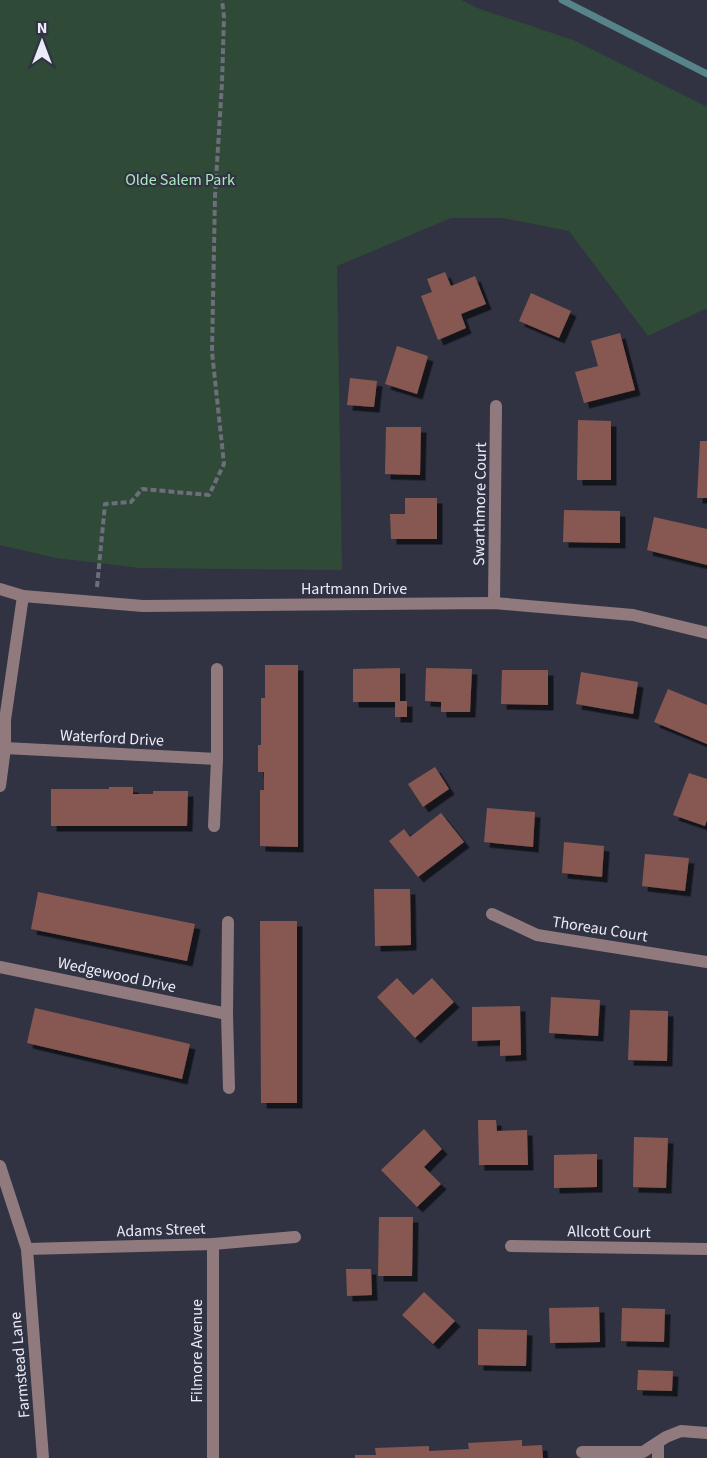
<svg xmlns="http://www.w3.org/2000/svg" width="707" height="1458" viewBox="0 0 707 1458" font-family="'Source Sans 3',sans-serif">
	<defs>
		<filter id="shadow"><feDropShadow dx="5.5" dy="5.5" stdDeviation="0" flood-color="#0009"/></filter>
	</defs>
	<rect width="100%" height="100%" fill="#313343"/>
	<path fill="#2f4b37" d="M0 0H461L477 8 573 40 707 107V308L648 336 569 231 503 218H451L337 266 342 570 140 568 56 558 0 545Z"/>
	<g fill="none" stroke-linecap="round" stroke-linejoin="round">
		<path stroke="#568488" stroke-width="7" d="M562 0 707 74"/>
	</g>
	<g fill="#865851" filter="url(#shadow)">
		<path d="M445 272 451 286 475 276 486 304 461 314 466 328 438 340 421 296 432 292 427 279Z"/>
		<path d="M531 293 571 311 559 338 519 321Z"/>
		<path d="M620 333 635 390 584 403 575 372 598 366 591 341Z"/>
		<path d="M397 346 428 356 417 394 385 384Z"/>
		<path d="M350 378 377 381 374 407 347 405Z"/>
		<path d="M578 420 611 421V480H577Z"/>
		<path d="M386 427H421L420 475 385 474Z"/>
		<path d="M700 441H707V498H697Z"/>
		<path d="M405 498H437V539H391L390 514H405Z"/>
		<path d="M564 510 620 511V543L563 542Z"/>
		<path d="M654 517 707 529V565L647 550Z"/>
		<path d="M265 665H298V847L260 846V790H264V772H258V745H261V698H265Z"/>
		<path d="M400 668V701H407V717H395V702H353V669Z"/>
		<path d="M426 668 472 669 470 712H441V702L425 701Z"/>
		<path d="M502 670H548V705L501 704Z"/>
		<path d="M581 672 638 682 633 714 576 704Z"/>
		<path d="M668 689 707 705V744L654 722Z"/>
		<path d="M435 767 449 789 423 807 408 784Z"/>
		<path d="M689 773 707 779V820L705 826 673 815Z"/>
		<path d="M109 787H133V794H153V791H188L187 826H51V789H109Z"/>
		<path d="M487 808 535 812 533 847 484 842Z"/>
		<path d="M441 813 464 842 418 877 389 841 404 829 410 837Z"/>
		<path d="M564 842 604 846 602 877 562 873Z"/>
		<path d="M645 854 689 858 685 891 642 886Z"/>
		<path d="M374 889H410L411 945 375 946Z"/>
		<path d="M38 892 195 924 187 961 31 929Z"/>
		<path d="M260 921H297V1103H261Z"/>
		<path d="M397 978 413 995 432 978 454 1002 415 1038 377 997Z"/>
		<path d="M551 997 600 1000 598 1036 549 1033Z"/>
		<path d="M520 1006 521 1055 500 1056V1040L472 1041V1007Z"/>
		<path d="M35 1008 190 1044 182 1079 27 1043Z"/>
		<path d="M630 1010 668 1011 667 1061 628 1060Z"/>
		<path d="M478 1120H496L497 1131 527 1130 528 1165H479Z"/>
		<path d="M424 1129 442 1149 424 1167 441 1184 417 1207 381 1170Z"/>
		<path d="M634 1137 668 1138 666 1188 633 1187Z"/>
		<path d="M597 1154V1187L554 1188V1155Z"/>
		<path d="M379 1217H413L412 1276H378Z"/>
		<path d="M346 1269H371L372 1295 347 1296Z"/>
		<path d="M424 1292 455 1321 433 1344 402 1315Z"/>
		<path d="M599 1307 600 1342 550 1343 549 1308Z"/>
		<path d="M622 1308 665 1309 664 1342 621 1341Z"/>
		<path d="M478 1329 527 1330 526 1366 478 1365Z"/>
		<path d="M638 1370 673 1371 672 1391 637 1390Z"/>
		<path d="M522 1440V1446L542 1445 543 1458H355V1455H376L375 1448 429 1446V1451L469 1449 468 1443Z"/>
	</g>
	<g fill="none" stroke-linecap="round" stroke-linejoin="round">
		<path stroke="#6c6e7c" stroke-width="4" stroke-dasharray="6 3" stroke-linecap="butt" d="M97 587 105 504 131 502 142 489 209 495 224 464 212 352 215 196 222 83 224 17 222 0"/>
		<path stroke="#917a7d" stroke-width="12" d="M658 1443V1458"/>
		<g stroke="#917a7d" stroke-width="12">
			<path d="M0 589 23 596 143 606 494 603 633 615 707 633"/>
			<path d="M494 603 496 406"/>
			<path d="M5 748 217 759"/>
			<path d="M0 786 5 748V720L23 596"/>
			<path d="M214 826 217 759V669"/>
			<path d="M492 914 537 935 707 962"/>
			<path d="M228 922 227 1014 229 1088"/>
			<path d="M0 967 227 1014"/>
			<path d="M0 1166 27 1249 43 1458"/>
			<path d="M213 1244V1458"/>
			<path d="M511 1246 707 1249"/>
			<path d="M27 1249 213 1244 295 1237"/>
			<path d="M582 1452H643L666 1437 681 1431 707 1433"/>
		</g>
	</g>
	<g text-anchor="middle" stroke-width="4.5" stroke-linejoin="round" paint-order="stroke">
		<g font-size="16" fill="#a9eabb" stroke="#313343">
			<text x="180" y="185">Olde Salem Park</text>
		</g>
		<g font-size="16" fill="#eaecf6" stroke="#313343">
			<text transform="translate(479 504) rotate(-89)" y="6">Swarthmore Court</text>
			<text x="354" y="594">Hartmann Drive</text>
			<text transform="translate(112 737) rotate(3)" y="6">Waterford Drive</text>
			<text transform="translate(600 928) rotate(9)" y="6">Thoreau Court</text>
			<text transform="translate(117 974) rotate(12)" y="6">Wedgewood Drive</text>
			<text transform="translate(161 1229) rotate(-2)" y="6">Adams Street</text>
			<text transform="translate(609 1231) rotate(1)" y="6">Allcott Court</text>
			<text transform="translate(196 1351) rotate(-90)" y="6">Filmore Avenue</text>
			<text transform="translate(19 1365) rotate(-95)" y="6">Farmstead Lane</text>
		</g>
	</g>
	<g transform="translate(42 42)" stroke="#313343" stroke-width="4.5" paint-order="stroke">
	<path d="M0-4.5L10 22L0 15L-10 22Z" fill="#eaecf6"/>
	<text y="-9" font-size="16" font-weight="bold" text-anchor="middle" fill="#eaecf6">N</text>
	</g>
</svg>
